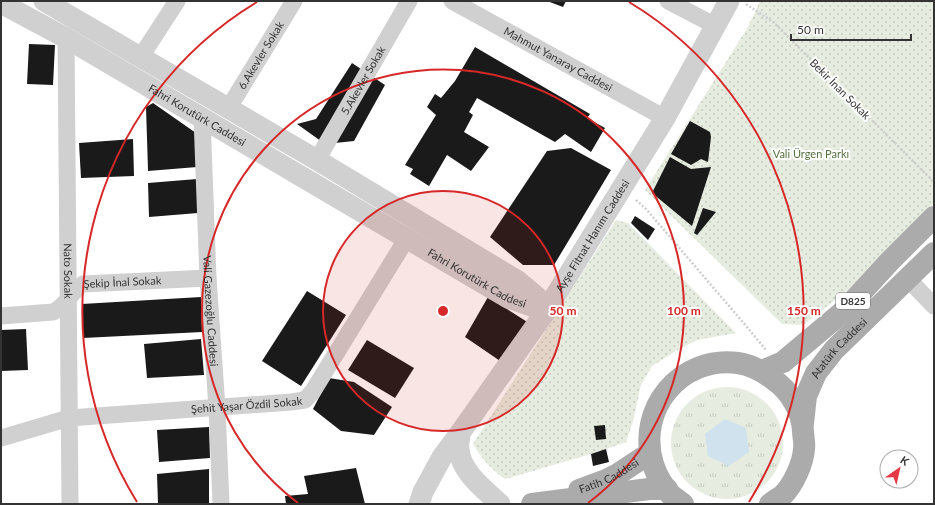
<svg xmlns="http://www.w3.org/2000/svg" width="935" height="505" viewBox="0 0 935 505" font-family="Lato,sans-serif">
	<defs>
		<pattern id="grass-tufts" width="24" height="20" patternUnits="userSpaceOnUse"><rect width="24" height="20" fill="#e6ecdf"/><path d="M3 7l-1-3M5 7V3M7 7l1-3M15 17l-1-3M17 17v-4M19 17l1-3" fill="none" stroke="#c6cbc0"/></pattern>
		<pattern id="park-dots" width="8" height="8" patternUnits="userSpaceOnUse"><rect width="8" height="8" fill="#e6ecdf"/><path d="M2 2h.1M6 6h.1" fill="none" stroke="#c6cbc0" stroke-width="1.8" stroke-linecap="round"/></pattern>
	</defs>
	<rect width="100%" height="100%" fill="#fff"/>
	<circle fill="url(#grass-tufts)" cx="727" cy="443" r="56"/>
	<g fill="url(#park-dots)">
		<path d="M760 1H934V203L852 287 803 325 782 324 645 190 748 27Z"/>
		<path d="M616 220 628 223 736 333 697 340 676 351 652 366 641 385 633 421 626 442 601 451 505 479C491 469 481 458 473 444Z"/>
	</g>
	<path fill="#cfe2ee" d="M725 419 746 428 749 452 729 466 708 456 705 434Z"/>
	<g fill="#1a1a1a">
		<path d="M547 1H566L563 7Z"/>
		<path d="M29 44 55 45 53 85 27 84Z"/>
		<path d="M475 47 590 114 587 118 605 128 591 152 565 134 555 142 477 98 469 112 473 115 464 132 489 147 471 171 447 155 429 186 410 174 413 169 405 165 436 115 427 107 435 94 441 98 455 81Z"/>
		<path d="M352 63 385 85 354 141 325 144 297 124 316 119Z"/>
		<path d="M153 103 196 133 197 167 148 171 146 107Z"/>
		<path d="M690 121 710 132 711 137 708 162 701 159 691 165 671 154Z"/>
		<path d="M133 139 134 176 81 178 79 143Z"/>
		<path d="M571 148 611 170 554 265H523L490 237 547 151Z"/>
		<path d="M670 157 691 169 711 167 692 226 652 193Z"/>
		<path d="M197 179 198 213 149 217 148 183Z"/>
		<path d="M703 208 716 212 697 235 694 233Z"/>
		<path d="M635 216 655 229 648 240 631 223Z"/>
		<path d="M307 291 346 315 301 386 262 361Z"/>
		<path d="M201 297 202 332 83 338 82 304Z"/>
		<path d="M488 297 532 325 506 365 465 337Z"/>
		<path d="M26 329 28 370 1 371V330Z"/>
		<path d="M201 339 204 375 147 378 144 344Z"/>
		<path d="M367 340 414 368 395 398 348 370Z"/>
		<path d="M329 378 354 382 392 407 374 435 341 431 313 409Z"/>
		<path d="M605 425 606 439 596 440 594 426Z"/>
		<path d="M209 427 210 458 159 462 157 430Z"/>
		<path d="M606 449 609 462 593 466 591 454Z"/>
		<path d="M356 468 365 504H286L285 496 308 494 304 476Z"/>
		<path d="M209 469V504H158L157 474Z"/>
	</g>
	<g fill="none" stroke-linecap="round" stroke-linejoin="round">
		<g stroke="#cdcdcd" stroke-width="2.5" stroke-dasharray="2 2" stroke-linecap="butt">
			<path d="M746 4 773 22 934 182"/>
			<path d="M636 200 646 209 747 327 766 350"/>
		</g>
		<g stroke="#d0d0d0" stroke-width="17">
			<path id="s1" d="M452 1 665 118"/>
			<path d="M668 1 716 26"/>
			<path id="s2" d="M66 38 70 504"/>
			<path d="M140 58 177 1"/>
			<path id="s3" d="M228 109 294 1"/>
			<path id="s4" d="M202 118 208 278 217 408 221 504"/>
			<path id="s5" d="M317 160 409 1"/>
			<path d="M908 279 934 306"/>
			<path id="s6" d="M1 316 53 312C66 307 71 291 83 284L208 278"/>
			<path id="s7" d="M1 438 69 418 291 402 305 400 313 391 407 238"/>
		</g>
		<g stroke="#d0d0d0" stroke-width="21">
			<path d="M44 1 317 160 518 281 537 297 546 311"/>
			<path id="s8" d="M1 3 66 38 508 298 546 311"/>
			<path d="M460 433C460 438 458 444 459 449 460 471 485 490 500 504"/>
			<path id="s9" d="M419 504 423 492 442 457 460 433 546 311 665 118 729 1"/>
		</g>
		<g stroke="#ababab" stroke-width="22">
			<path d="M762 371 783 362 845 310 890 261 934 217"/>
			<path id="s10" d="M803 423 806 396 816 373 834 350 934 253"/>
			<path id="s11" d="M579 490 606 480 618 474 650 453"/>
			<path d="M532 504 649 489H667"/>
			<path d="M683 504C679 501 675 498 671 495 663 487 656 474 653 464 636 409 681 355 738 363 751 365 764 372 774 380 790 391 802 411 803 431 803 436 805 443 804 449 803 464 793 485 783 495 779 498 774 501 770 504"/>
		</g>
	</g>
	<circle cx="443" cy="311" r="120" fill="#d62828" fill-opacity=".12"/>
	<g fill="none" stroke="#d62828" stroke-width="2">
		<circle cx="443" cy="311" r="120"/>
		<path d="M298 503A241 241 0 1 1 588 503"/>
		<path d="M137 502A361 361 0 0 1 257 2M629 2A361 361 0 0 1 749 502"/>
	</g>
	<g text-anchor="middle" stroke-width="4" stroke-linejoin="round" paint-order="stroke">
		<rect fill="#fff" stroke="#707070" stroke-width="1" x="836" y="293" width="34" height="16" rx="3"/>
		<g font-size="10" font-weight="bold" fill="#333">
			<text x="853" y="305">D825</text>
		</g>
		<g font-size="11" fill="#333" stroke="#fff">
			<text dy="4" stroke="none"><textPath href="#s3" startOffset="63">6.Akevler Sokak</textPath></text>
			<text dy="4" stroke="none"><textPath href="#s1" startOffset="121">Mahmut Yanaray Caddesi</textPath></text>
			<text dy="4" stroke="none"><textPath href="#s5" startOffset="92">5.Akevler Sokak</textPath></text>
			<text transform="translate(840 89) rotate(45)" y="4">Bekir İnan Sokak</text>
			<text dy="4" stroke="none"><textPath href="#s8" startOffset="226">Fahri Korutürk Caddesi</textPath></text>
			<text dy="4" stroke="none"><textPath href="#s9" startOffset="320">Ayşe Fitnat Hanım Caddesi</textPath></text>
			<text dy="4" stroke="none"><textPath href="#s2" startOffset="233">Nato Sokak</textPath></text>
			<text dy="4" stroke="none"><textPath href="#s8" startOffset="550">Fahri Korutürk Caddesi</textPath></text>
			<text dy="4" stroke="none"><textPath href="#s6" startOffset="133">Şekip İnal Sokak</textPath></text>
			<text dy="4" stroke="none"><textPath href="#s4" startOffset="193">Vali Gazezoğlu Caddesi</textPath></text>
			<text dy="4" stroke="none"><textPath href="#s10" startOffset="86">Atatürk Caddesi</textPath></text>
			<text dy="4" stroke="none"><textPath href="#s7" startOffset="249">Şehit Yaşar Özdil Sokak</textPath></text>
			<text dy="4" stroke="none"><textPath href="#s11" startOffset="33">Fatih Caddesi</textPath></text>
		</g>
		<g font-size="11" fill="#56703f" stroke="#fff">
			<text x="811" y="158">Vali Ürgen Parkı</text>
		</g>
	</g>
	<circle cx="443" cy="311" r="6" fill="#d62828" stroke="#fff" stroke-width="2"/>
	<g font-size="12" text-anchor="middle" font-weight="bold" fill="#d62828" stroke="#fff" stroke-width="4" stroke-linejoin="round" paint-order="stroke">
		<text x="563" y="315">50 m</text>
		<text x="684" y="315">100 m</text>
		<text x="804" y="315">150 m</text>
	</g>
	<rect width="935" height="505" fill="none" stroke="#333333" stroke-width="4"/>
	<g transform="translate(899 469) rotate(34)"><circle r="19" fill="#ffffff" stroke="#adadad"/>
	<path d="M0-3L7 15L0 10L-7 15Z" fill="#e63946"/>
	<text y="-6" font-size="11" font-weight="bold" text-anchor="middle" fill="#333333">K</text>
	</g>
	<path d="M791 34v6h120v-6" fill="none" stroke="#333333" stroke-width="2"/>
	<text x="797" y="34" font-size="12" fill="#333333" stroke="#ffffff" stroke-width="3" paint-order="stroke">50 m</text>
</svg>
